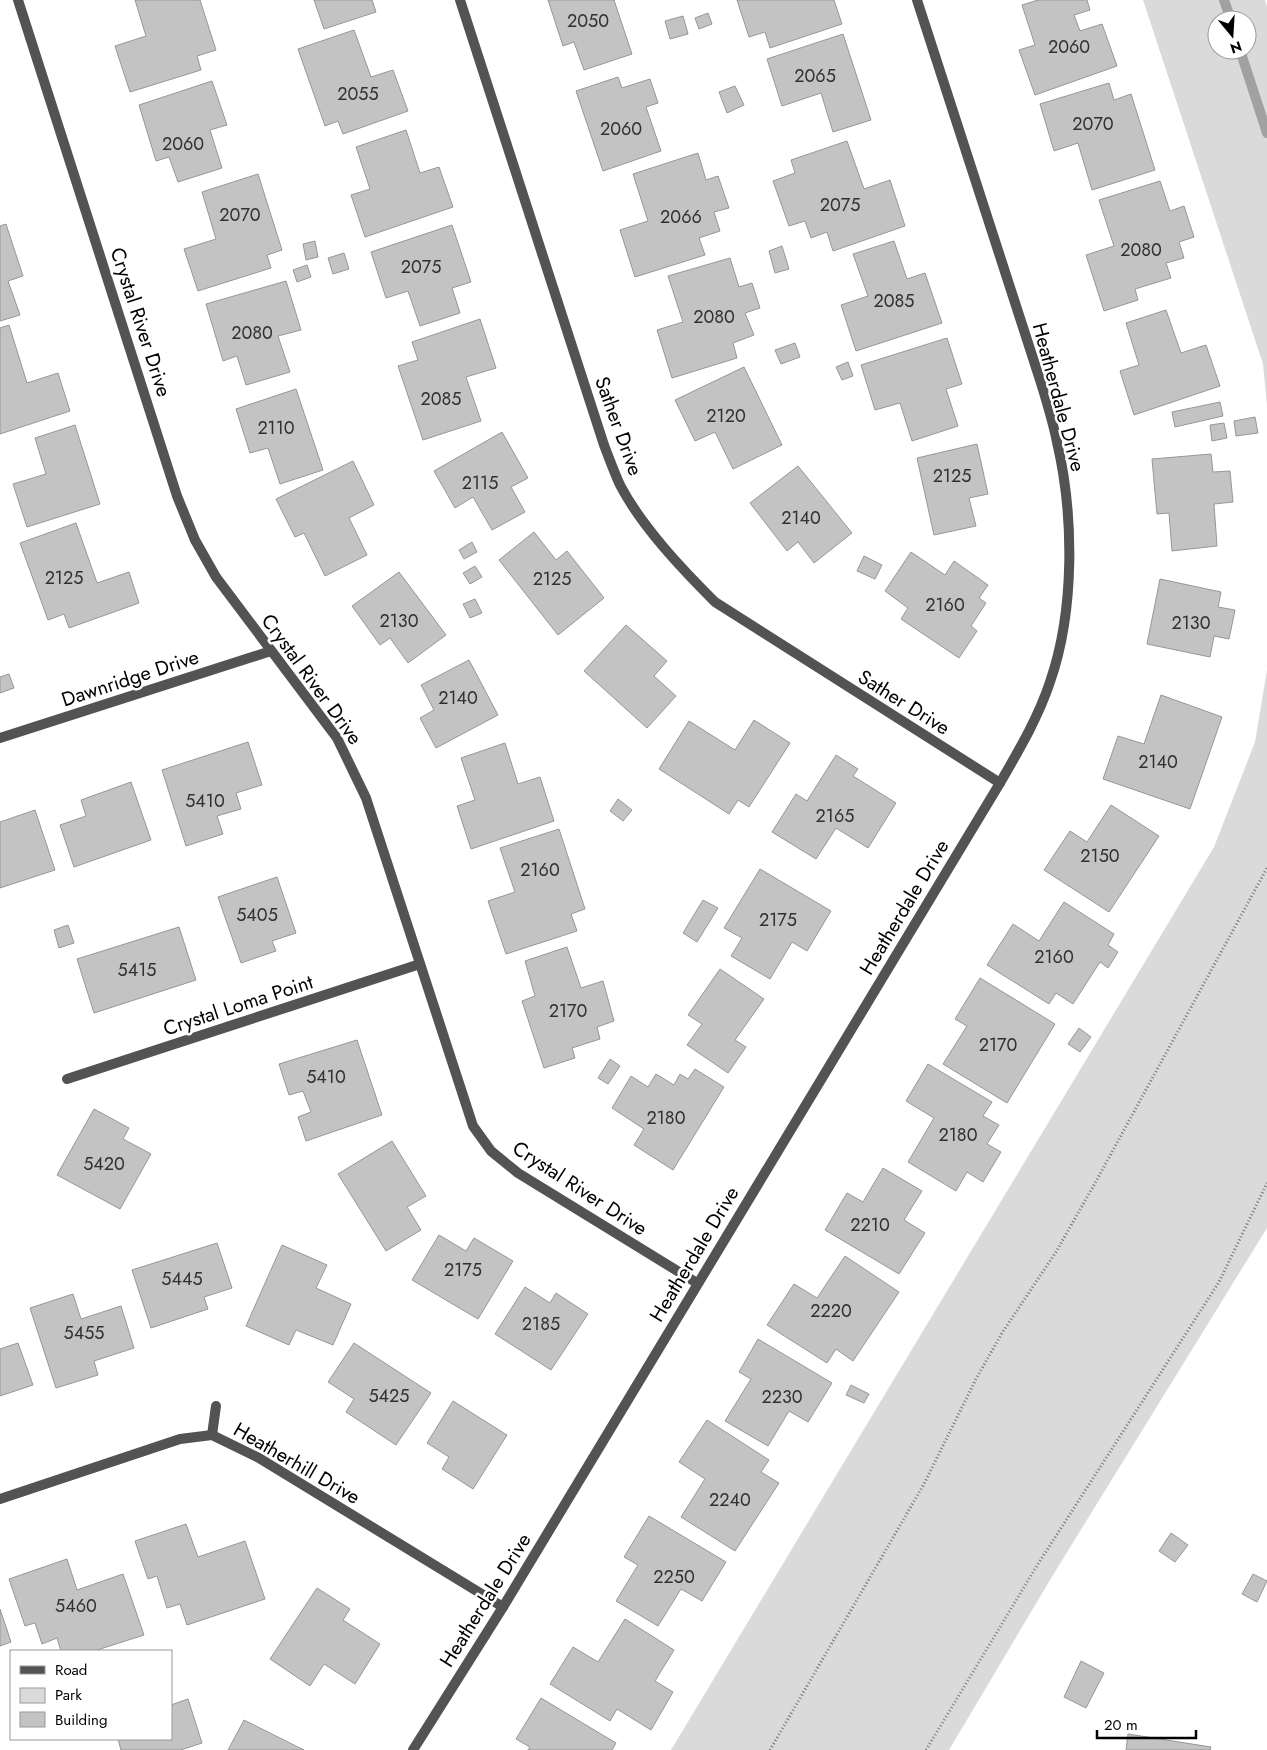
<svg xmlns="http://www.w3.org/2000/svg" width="1267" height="1750" viewBox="0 0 1267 1750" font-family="Jost,sans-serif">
	<rect width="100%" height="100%" fill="#fff"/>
	<g fill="#dadada" fill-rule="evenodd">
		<path d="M1143 0H1265L1267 6V406L1263 364ZM1217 20H1247V50H1217Z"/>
		<path d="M1267 670V1228L1053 1575 949 1750H671L1214 847 1255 742Z"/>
	</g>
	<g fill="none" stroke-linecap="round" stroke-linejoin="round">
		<g stroke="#a1a1a1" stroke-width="10">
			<path d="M1224 0 1231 20"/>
			<path d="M1240 50 1267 133"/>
		</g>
	</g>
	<g fill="#c3c3c3" stroke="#979797">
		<path d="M135 0H200L216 50 197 56 201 70 130 92 115 46 146 36Z"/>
		<path d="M314 0H372L376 12 324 29Z"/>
		<path d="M548 0H614L632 54 584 70 574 42 563 46Z"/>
		<path d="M737 0H834L842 24 770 48 765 32 749 37Z"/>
		<path d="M1038 0H1087L1090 10 1074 15 1080 31 1102 24 1117 66 1035 95 1019 50 1035 45 1022 5Z"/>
		<path d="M708 13 712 24 699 29 695 18Z"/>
		<path d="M683 16 688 34 670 39 665 21Z"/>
		<path d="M354 30 371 77 393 70 408 111 343 134 338 121 325 126 298 49Z"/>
		<path d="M843 34 871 120 833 132 821 93 782 106 767 59Z"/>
		<path d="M618 77 622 88 650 79 658 103 646 107 661 151 603 171 576 91Z"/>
		<path d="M212 81 227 125 210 130 222 168 178 182 169 157 156 161 139 105Z"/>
		<path d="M1109 83 1114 100 1131 94 1155 170 1092 190 1078 143 1054 151 1040 104Z"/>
		<path d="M735 86 744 105 727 113 719 92Z"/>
		<path d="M406 130 420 173 439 167 453 207 365 237 351 195 370 189 356 147Z"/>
		<path d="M847 141 864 189 890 180 905 226 833 251 827 232 811 238 805 221 789 226 773 181 795 173 791 160Z"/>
		<path d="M698 153 706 180 718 176 729 208 714 212 720 231 699 238 705 255 635 277 620 230 648 221 633 174Z"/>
		<path d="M258 174 282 250 267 255 271 268 198 291 184 249 216 239 202 192Z"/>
		<path d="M1160 181 1170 211 1184 206 1194 237 1179 242 1184 258 1166 263 1171 278 1135 289 1138 300 1104 311 1086 255 1114 246 1099 200Z"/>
		<path d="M6 224 23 276 8 281 20 315 0 321V226Z"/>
		<path d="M452 225 471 282 452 288 460 313 420 326 408 291 386 298 371 252Z"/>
		<path d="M315 241 318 257 306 260 303 244Z"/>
		<path d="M894 241 907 279 925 273 942 323 856 351 841 305 868 296 853 254Z"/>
		<path d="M782 246 789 269 775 273 769 251Z"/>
		<path d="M344 253 349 269 333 274 328 258Z"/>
		<path d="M730 258 739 287 752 283 760 308 745 313 754 335 733 343 737 358 672 378 657 330 683 322 668 276Z"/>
		<path d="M307 265 311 277 297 282 293 270Z"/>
		<path d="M286 281 301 330 278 336 290 372 246 385 237 356 223 361 206 304Z"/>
		<path d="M1166 310 1181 353 1206 345 1220 386 1134 415 1120 371 1139 365 1126 323Z"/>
		<path d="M480 319 496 368 466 377 481 421 423 440 398 366 418 360 412 342Z"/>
		<path d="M9 325 27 383 58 373 70 411 0 434V328Z"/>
		<path d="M947 338 962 384 946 389 958 426 912 441 900 403 875 410 861 365Z"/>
		<path d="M795 343 800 357 781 364 775 350Z"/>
		<path d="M848 362 853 376 842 380 836 367Z"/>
		<path d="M744 367 782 445 733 469 715 432 695 441 675 400Z"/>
		<path d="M296 389 323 470 280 484 268 448 250 453 236 409Z"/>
		<path d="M1220 402 1223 416 1175 427 1172 412Z"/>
		<path d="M1255 417 1258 433 1236 436 1234 421Z"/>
		<path d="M1224 423 1227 438 1212 441 1210 425Z"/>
		<path d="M75 425 100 504 27 527 13 484 46 474 35 438Z"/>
		<path d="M502 432 528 478 511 487 525 512 492 530 473 497 455 508 434 471Z"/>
		<path d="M977 444 988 494 969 498 976 526 934 535 917 458Z"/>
		<path d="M1211 454 1213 472 1230 471 1233 502 1214 504 1217 546 1172 551 1169 513 1157 514 1152 459Z"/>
		<path d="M353 461 374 505 349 518 367 555 325 576 304 533 295 537 276 499Z"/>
		<path d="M798 466 852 533 814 563 798 542 787 551 750 503Z"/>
		<path d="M76 523 97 583 129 572 139 603 69 628 64 614 48 620 20 543Z"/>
		<path d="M534 532 556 560 567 551 604 598 558 635 499 560Z"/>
		<path d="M472 542 477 552 464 559 459 550Z"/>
		<path d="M911 552 945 575 954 561 988 585 979 598 986 603 971 626 977 631 959 658 901 619 908 608 885 591Z"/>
		<path d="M864 556 882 565 875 579 857 571Z"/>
		<path d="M475 566 482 577 470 584 463 573Z"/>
		<path d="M399 572 446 635 408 663 390 638 380 645 352 606Z"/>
		<path d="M1160 579 1221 592 1218 607 1235 610 1229 639 1214 636 1210 657 1147 644Z"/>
		<path d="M475 599 482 613 470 618 463 604Z"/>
		<path d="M626 625 667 661 654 676 676 696 647 728 584 671Z"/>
		<path d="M469 660 498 715 436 748 420 718 434 710 421 685Z"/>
		<path d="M9 674 14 688 0 693V677Z"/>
		<path d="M1161 695 1222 717 1190 809 1103 779 1118 736 1144 744Z"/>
		<path d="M754 720 790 743 749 807 738 800 729 814 659 769 689 721 735 750Z"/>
		<path d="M248 742 262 785 236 793 241 809 217 816 223 834 186 846 162 770Z"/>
		<path d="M505 743 518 784 540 777 554 821 471 849 457 806 475 800 461 758Z"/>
		<path d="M836 755 858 769 853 776 896 803 868 848 836 828 816 859 772 832 796 794 807 801Z"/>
		<path d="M131 782 151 840 74 867 60 825 86 816 81 800Z"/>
		<path d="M618 799 632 810 623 821 610 811Z"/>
		<path d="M1111 805 1159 836 1109 912 1044 870 1070 831 1087 842Z"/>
		<path d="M35 810 55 870 0 888V822Z"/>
		<path d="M559 829 585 909 571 914 577 931 506 954 488 901 515 892 500 848Z"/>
		<path d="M760 869 831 911 807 951 792 942 770 979 731 956 742 938 724 928Z"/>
		<path d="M277 877 296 933 272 941 276 951 241 963 218 897Z"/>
		<path d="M703 900 718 908 697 942 683 933Z"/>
		<path d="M1064 902 1114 934 1108 945 1118 952 1108 968 1100 962 1073 1004 1056 993 1049 1004 987 965 1013 924 1039 941Z"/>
		<path d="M68 925 74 943 59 948 54 930Z"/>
		<path d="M179 927 196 980 94 1013 77 959Z"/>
		<path d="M567 947 581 988 603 981 614 1021 597 1027 600 1039 572 1048 575 1058 544 1068 522 1001 535 996 525 961Z"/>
		<path d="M720 969 764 999 735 1040 746 1047 728 1073 687 1045 702 1024 688 1015Z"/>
		<path d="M980 978 1055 1024 1007 1103 943 1064 967 1026 955 1019Z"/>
		<path d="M1079 1028 1091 1037 1080 1052 1068 1044Z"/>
		<path d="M357 1040 382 1115 306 1141 298 1117 311 1112 303 1091 289 1095 279 1064Z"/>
		<path d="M610 1059 620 1066 608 1084 598 1078Z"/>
		<path d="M928 1064 992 1102 983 1116 999 1125 987 1144 1001 1152 983 1182 967 1172 956 1191 908 1162 934 1118 906 1101Z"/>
		<path d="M695 1069 724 1087 673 1170 634 1145 644 1129 612 1108 631 1076 648 1087 656 1074 674 1085 680 1074 688 1079Z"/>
		<path d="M94 1109 129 1128 123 1139 151 1154 120 1209 57 1175Z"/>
		<path d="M392 1141 426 1196 407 1207 421 1230 386 1251 338 1174Z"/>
		<path d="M883 1168 922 1191 904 1220 925 1233 899 1274 825 1230 847 1193 863 1202Z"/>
		<path d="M439 1235 466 1251 474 1238 513 1261 478 1319 412 1280Z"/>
		<path d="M217 1243 232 1288 204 1297 208 1309 151 1328 132 1270Z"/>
		<path d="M282 1245 327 1265 316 1288 351 1304 333 1345 296 1330 289 1345 246 1326Z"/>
		<path d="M845 1256 899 1292 853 1361 836 1349 827 1363 767 1325 794 1284 817 1298Z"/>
		<path d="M525 1287 550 1303 556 1293 588 1314 551 1370 495 1334Z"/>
		<path d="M73 1294 81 1319 121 1306 134 1348 94 1361 98 1375 56 1388 30 1308Z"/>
		<path d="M758 1339 832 1383 808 1422 789 1411 768 1446 725 1421 751 1379 739 1372Z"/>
		<path d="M18 1343 33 1385 0 1396V1349Z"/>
		<path d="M354 1343 431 1393 396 1445 346 1412 354 1399 328 1382Z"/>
		<path d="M851 1385 869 1394 864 1403 846 1395Z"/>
		<path d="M453 1401 507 1435 473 1489 442 1469 449 1457 427 1443Z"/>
		<path d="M707 1420 769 1460 761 1472 779 1483 735 1551 681 1517 705 1479 679 1462Z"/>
		<path d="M649 1516 726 1562 702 1601 681 1589 658 1626 616 1601 638 1565 624 1557Z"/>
		<path d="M186 1524 198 1557 245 1541 265 1599 187 1625 180 1604 167 1608 157 1576 148 1579 135 1541Z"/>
		<path d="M1171 1533 1188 1545 1175 1562 1159 1551Z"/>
		<path d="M67 1559 77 1590 123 1574 144 1635 94 1651H61L57 1638 42 1644 35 1623 25 1626 9 1579Z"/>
		<path d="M1253 1574 1267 1581 1257 1602 1242 1594Z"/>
		<path d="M317 1588 350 1609 343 1620 380 1644 355 1684 324 1664 310 1686 270 1659Z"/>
		<path d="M0 1609 11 1642 0 1646Z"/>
		<path d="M625 1619 674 1650 655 1681 673 1692 651 1730 617 1709 610 1721 550 1684 573 1647 598 1662Z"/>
		<path d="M1081 1661 1104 1673 1086 1708 1064 1697Z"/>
		<path d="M541 1698 616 1743 612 1750H528L530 1747 516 1739Z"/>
		<path d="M188 1699 202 1743 181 1750H121L118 1739H171V1705Z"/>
		<path d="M244 1720 304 1750H228Z"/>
		<path d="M1128 1734 1211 1747 1210 1750H1126Z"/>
	</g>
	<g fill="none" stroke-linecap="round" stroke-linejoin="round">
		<g stroke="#757575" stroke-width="3" stroke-dasharray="1 2.5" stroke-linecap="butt">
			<path d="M770 1750 924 1484 976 1379 1002 1333 1056 1252 1094 1185 1267 868"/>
			<path d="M926 1750 1038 1564 1219 1282 1267 1183"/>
		</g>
		<g stroke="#535353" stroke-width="10">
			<path d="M18 0 177 496 195 540 216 577 337 738 366 798 473 1126 491 1151 518 1173 697 1283"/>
			<path d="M460 0 604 445C609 458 614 472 620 485 642 527 682 569 715 602L1000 783"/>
			<path d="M0 738 271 651"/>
			<path d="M67 1079 420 964"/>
			<path d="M212 1435 216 1406"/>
			<path d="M0 1499 180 1439 212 1435 259 1458 503 1607"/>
			<path d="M413 1750 503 1607 1000 783C1019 750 1038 718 1050 682 1075 610 1074 515 1057 442 1053 422 1047 403 1041 383L917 0"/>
		</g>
	</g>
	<g text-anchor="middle" stroke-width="5" stroke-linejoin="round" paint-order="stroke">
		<g font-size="18" fill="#313131">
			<text x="588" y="27">2050</text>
			<text x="1069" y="53">2060</text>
			<text x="815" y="82">2065</text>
			<text x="358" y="100">2055</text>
			<text x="1093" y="130">2070</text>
			<text x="621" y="135">2060</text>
			<text x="183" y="150">2060</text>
			<text x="840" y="211">2075</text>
			<text x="240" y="221">2070</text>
			<text x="681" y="223">2066</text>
			<text x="1141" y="256">2080</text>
			<text x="421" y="273">2075</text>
			<text x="894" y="307">2085</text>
			<text x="714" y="323">2080</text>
			<text x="252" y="339">2080</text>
			<text x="441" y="405">2085</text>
			<text x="726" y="422">2120</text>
			<text x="276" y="434">2110</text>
			<text x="952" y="482">2125</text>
			<text x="480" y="489">2115</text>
			<text x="801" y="524">2140</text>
			<text x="64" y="584">2125</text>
			<text x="552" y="585">2125</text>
			<text x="945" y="611">2160</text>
			<text x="399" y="627">2130</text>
			<text x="1191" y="629">2130</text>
			<text x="458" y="704">2140</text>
			<text x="1158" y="768">2140</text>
			<text x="205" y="807">5410</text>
			<text x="835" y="822">2165</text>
			<text x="1100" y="862">2150</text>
			<text x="540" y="876">2160</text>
			<text x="257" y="921">5405</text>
			<text x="778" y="926">2175</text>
			<text x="1054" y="963">2160</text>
			<text x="137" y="976">5415</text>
			<text x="568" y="1017">2170</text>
			<text x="998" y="1051">2170</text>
			<text x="326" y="1083">5410</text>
			<text x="666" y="1124">2180</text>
			<text x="958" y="1141">2180</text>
			<text x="104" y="1170">5420</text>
			<text x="870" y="1231">2210</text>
			<text x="463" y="1276">2175</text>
			<text x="182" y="1285">5445</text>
			<text x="831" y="1317">2220</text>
			<text x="541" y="1330">2185</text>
			<text x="84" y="1339">5455</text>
			<text x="389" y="1402">5425</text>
			<text x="782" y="1403">2230</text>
			<text x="730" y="1506">2240</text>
			<text x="674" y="1583">2250</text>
			<text x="76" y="1612">5460</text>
		</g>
		<g font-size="20" fill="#000" stroke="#fff">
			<text transform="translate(141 322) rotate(72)" y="7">Crystal River Drive</text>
			<text transform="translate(1059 397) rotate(75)" y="7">Heatherdale Drive</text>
			<text transform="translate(619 426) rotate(70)" y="7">Sather Drive</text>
			<text transform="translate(130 678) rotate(-18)" y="7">Dawnridge Drive</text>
			<text transform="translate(312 679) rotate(54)" y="7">Crystal River Drive</text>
			<text transform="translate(904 702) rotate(32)" y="7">Sather Drive</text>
			<text transform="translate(904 907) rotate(-59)" y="7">Heatherdale Drive</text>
			<text transform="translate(238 1005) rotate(-18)" y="7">Crystal Loma Point</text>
			<text transform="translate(580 1188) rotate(33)" y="7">Crystal River Drive</text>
			<text transform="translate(694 1254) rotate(-59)" y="7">Heatherdale Drive</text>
			<text transform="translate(297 1463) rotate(30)" y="7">Heatherhill Drive</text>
			<text transform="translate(485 1600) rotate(-58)" y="7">Heatherdale Drive</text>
		</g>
	</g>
	<rect x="10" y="1650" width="162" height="90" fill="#ffffff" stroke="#999999"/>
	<rect x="20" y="1666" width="25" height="8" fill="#535353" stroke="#999999"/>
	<text x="55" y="1675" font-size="15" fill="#000000">Road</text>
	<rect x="20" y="1688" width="25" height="15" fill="#dadada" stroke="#999999"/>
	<text x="55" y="1700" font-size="15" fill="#000000">Park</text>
	<rect x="20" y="1712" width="25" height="15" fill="#c3c3c3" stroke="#999999"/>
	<text x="55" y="1725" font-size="15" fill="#000000">Building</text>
	<g transform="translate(1232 35) rotate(162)"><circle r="24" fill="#ffffff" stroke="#999999"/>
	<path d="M0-4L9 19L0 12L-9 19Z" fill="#000000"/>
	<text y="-8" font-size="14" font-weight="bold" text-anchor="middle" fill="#000000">N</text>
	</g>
	<path d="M1097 1730v8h99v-8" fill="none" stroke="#000000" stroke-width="2.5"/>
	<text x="1104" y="1730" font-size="15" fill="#000000" stroke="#ffffff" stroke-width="4" paint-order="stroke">20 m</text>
</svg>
